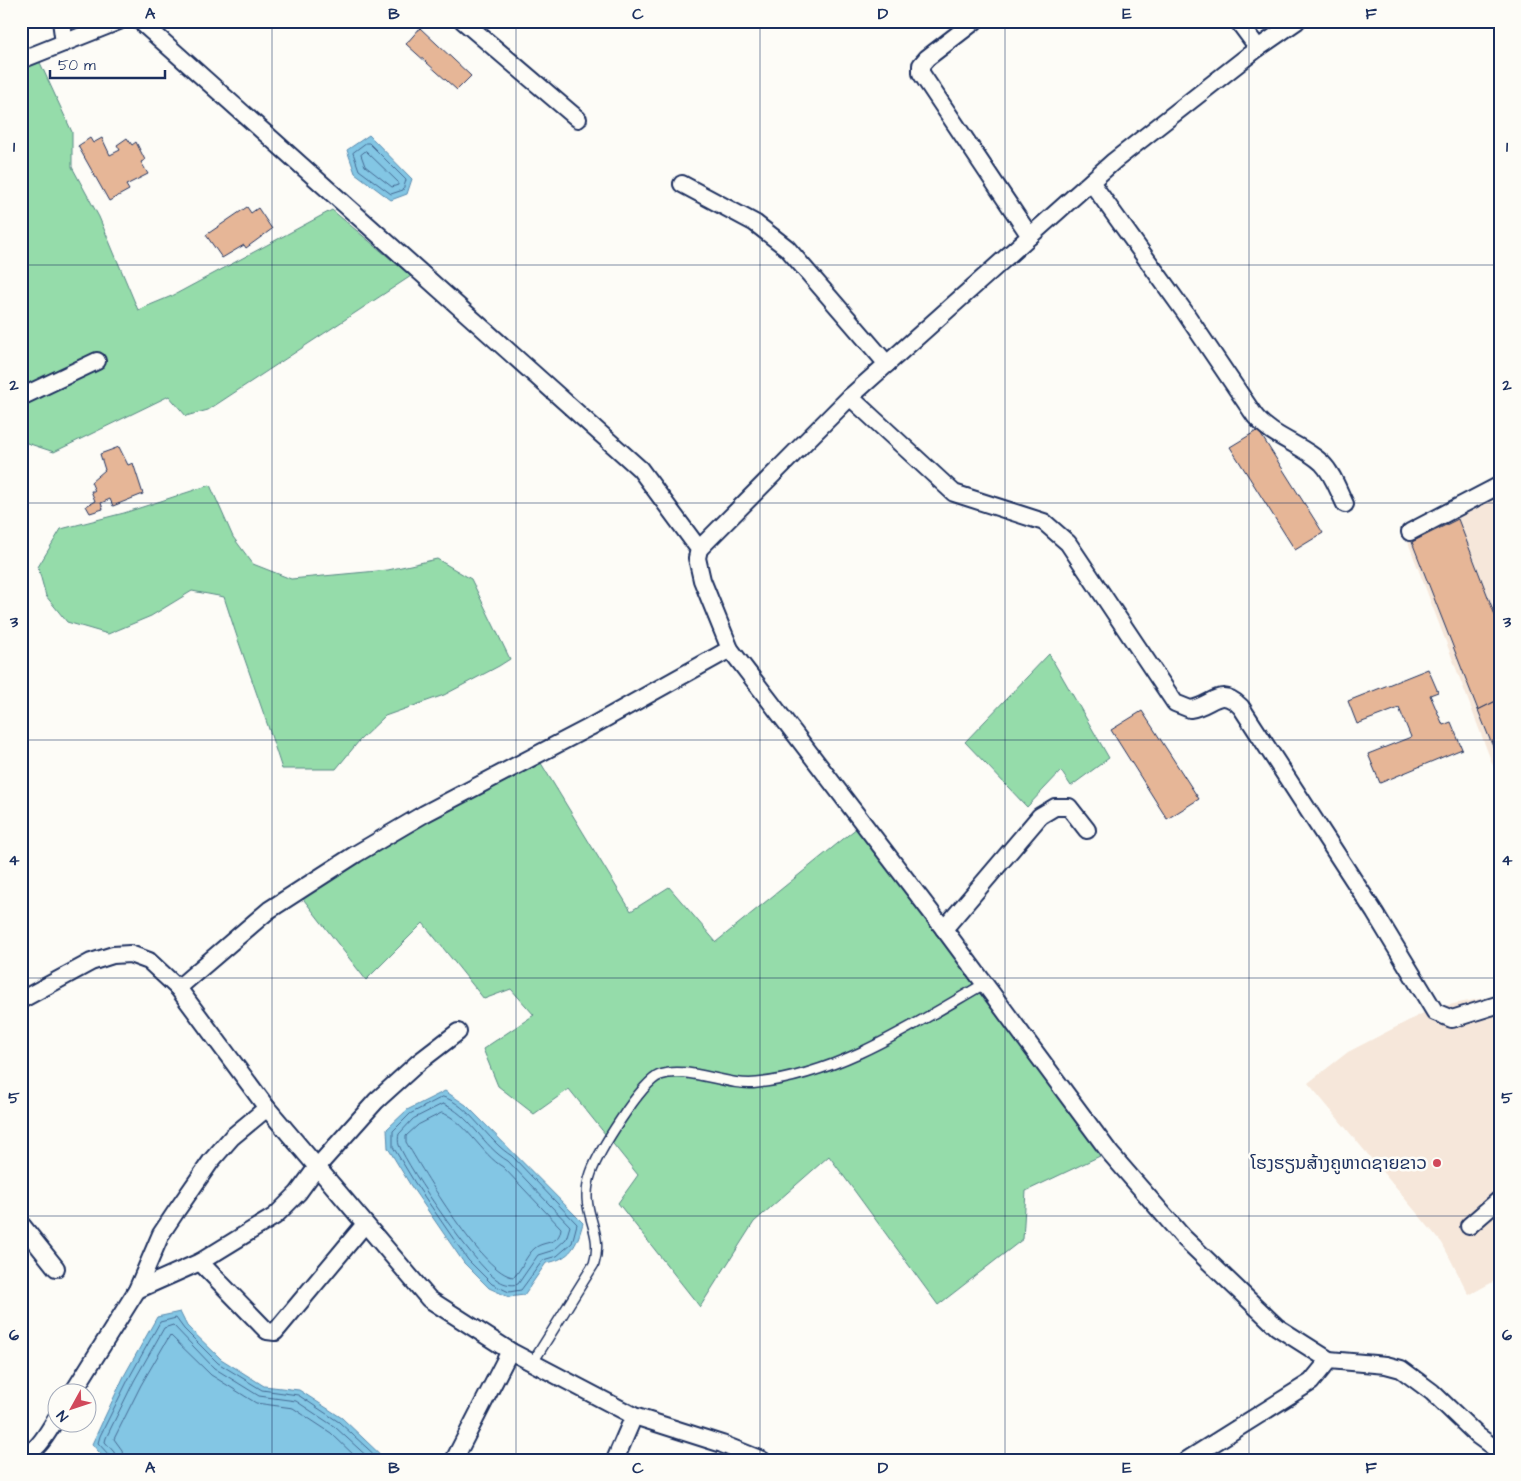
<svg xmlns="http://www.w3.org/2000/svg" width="1521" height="1481" viewBox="0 0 1521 1481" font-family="'Architects Daughter','Noto Sans Lao',sans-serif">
	<rect width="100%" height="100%" fill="#fdfcf7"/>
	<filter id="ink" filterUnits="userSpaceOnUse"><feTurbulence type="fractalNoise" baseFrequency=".02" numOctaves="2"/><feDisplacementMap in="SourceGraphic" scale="10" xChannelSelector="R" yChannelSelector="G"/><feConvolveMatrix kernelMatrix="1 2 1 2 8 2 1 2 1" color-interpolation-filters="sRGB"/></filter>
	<g filter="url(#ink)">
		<g fill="#f6e7da">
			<path d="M1500 494V784L1408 542Z"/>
			<path d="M1500 995V1278L1469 1295 1442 1243 1308 1083 1348 1052 1433 1008Z"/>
		</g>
		<g fill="#95dcaa" stroke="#588684">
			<path d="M36 54 72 132V167L99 217 138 310 174 295 332 210 411 276 208 410 186 416 169 396 54 452 27 443 21 446V60Z"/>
			<path d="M210 485 233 537 253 564 291 579 388 570 437 559 471 579 510 659 499 666 444 695 385 716 359 741 336 769H282C264 711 242 655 224 597L192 591 151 616 108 634 67 622 46 596 38 567 61 529 124 513Z"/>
			<path d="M1049 654 1109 758 1071 786 1061 771 1027 807 965 742Z"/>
			<path d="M536 755 631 911 669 887 716 942 858 827 1102 1155 1026 1191 1023 1239 938 1305 829 1156 754 1222 700 1307 618 1203 638 1175 569 1089 534 1114 498 1086 483 1049 534 1015 511 989 484 999 423 923 366 980 297 891Z"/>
		</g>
		<g fill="#83c6e4" stroke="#598aae">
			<path d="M369 135 412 179 407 194 391 200 355 173 347 150Z"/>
			<path d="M445 1091 466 1105 583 1223C577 1245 571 1259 546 1263L524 1295 509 1297 489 1288 464 1263 411 1186 388 1148 387 1129 407 1110Z"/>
			<path d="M180 1312 187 1326 221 1359 264 1386 299 1390 342 1418 386 1460H106L92 1444 124 1376 157 1317Z"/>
		</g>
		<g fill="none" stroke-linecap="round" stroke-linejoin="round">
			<g stroke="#456b94" stroke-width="1">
				<path d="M366 143H369L406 180 403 190 391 194 359 170 353 153Z"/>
				<path d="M366 151 398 182V185L392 187 365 166 361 155Z"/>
				<path d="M443 1097C469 1104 488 1142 512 1156L577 1224 572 1243 557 1256 543 1260 521 1290 509 1292 492 1284 468 1260 415 1183 393 1147V1131L410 1114Z"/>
				<path d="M443 1104C470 1114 483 1147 508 1161L570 1226 566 1239 554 1250 538 1255 518 1284C510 1286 503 1284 496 1279 475 1265 409 1170 399 1145 398 1142 398 1137 399 1134L413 1119Z"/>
				<path d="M442 1113C464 1119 482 1155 503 1167L561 1228C559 1246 545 1240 535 1248 526 1255 522 1269 514 1277 484 1276 422 1169 406 1142V1136L418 1125Z"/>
				<path d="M110 1460 109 1455 98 1443 100 1436 129 1378 160 1322 176 1318 184 1329 218 1363 262 1390 298 1395 339 1422 380 1460"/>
				<path d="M116 1460 114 1452 105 1442 106 1438 134 1381 164 1328 173 1325 214 1368 259 1396 296 1401 335 1427 371 1460"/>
				<path d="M123 1460 122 1450 114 1439 141 1385 170 1335 211 1375 256 1403 293 1408 331 1433 359 1460"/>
			</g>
		</g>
		<g fill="#e6b697" stroke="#1b2f5e">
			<path d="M420 28 471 76 457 90 406 44Z"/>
			<path d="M90 138 93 143 102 138 110 155 120 150 117 145 127 138 132 145 136 142 145 160 141 162 148 174 126 185 129 190 109 201 78 146Z"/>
			<path d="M247 207 251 213 258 208 272 229 246 248 244 245 222 258 206 235Z"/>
			<path d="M1258 430 1323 533 1295 550 1230 447Z"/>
			<path d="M119 447 128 465 133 463 143 494 113 506 110 499 101 503 103 509 90 513 86 506 95 501 91 491H95L91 482 105 470 100 454Z"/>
			<path d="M1458 519 1500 628V699L1478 710 1412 542Z"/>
			<path d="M1428 669 1438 692 1430 695 1443 725 1451 722 1462 749 1380 783 1368 754 1411 737 1399 708 1357 724 1348 701Z"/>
			<path d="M1498 700 1500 738 1491 742 1478 710Z"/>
			<path d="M1142 711 1199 799 1167 819 1111 730Z"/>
			<path d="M1500 738V762L1491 742Z"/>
		</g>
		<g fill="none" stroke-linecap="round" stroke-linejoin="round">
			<g stroke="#1b2f5e" stroke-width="12">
				<path id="lane" d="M533 1362 594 1264C605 1228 577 1213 591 1173 598 1153 641 1082 660 1075 688 1065 727 1087 757 1083 840 1074 913 1025 984 984"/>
			</g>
			<g stroke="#1b2f5e" stroke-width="20">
				<g id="street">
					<path d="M61 21 64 43"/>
					<path d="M140 21 640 469 699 549 697 558 702 580 730 649 944 929 1110 1153 1183 1237 1277 1327 1329 1360 1386 1365 1401 1369 1432 1392 1478 1436 1500 1452"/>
					<path d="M463 21 578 119"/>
					<path d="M975 21 927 58 921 65V73L1030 236"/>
					<path d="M1238 21 1258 48"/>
					<path d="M21 60 119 21"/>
					<path d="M1091 182 1184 311 1255 416C1273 438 1302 444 1322 463 1333 474 1338 490 1345 504"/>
					<path d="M682 184 755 223 787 248 887 364"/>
					<path d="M21 397 97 361"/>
					<path d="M850 397 954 493 1044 522 1068 543 1175 703 1190 709C1213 706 1219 685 1241 707L1375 913 1435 1012 1452 1019 1500 1004"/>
					<path d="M1410 532 1500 485"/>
					<path d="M699 549 850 397 1114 161 1258 48 1297 21"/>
					<path d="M944 929 1040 816 1055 807H1069L1087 830"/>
					<path d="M178 988 269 910 356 854 424 814 590 727 730 649"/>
					<path d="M21 1000 91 962 113 955 130 954 149 961 178 988 267 1108 429 1299 510 1351 634 1416 722 1444 762 1460"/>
					<path d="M21 1224 56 1268"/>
					<path d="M1469 1226 1500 1199"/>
					<path d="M200 1262 267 1331 275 1332 365 1224"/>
					<path d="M137 1290 200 1262 275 1216 298 1193 317 1167 376 1101 419 1062 458 1032"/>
					<path d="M72 1394 137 1290 161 1234 177 1210 211 1161 232 1137 267 1108"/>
					<path d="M21 1455C38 1454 49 1429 58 1416"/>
					<path d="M454 1460 510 1351"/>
					<path d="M615 1460 634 1416"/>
					<path d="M1187 1460 1311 1382 1329 1360"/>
				</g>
			</g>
			<use href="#lane" stroke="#fdfcf7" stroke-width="9"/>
			<use href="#street" stroke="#fdfcf7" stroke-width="16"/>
		</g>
	</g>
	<path fill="none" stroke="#1b2f5e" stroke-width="1" stroke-opacity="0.55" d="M272 21V1460M516 21V1460M760 21V1460M1005 21V1460M1249 21V1460M21 265H1500M21 503H1500M21 740H1500M21 978H1500M21 1216H1500"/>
	<circle fill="#d1495b" stroke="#fdfcf7" stroke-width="2" cx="1437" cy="1163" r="5"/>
	<g text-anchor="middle" stroke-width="5" stroke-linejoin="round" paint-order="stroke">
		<g font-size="18" fill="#1b2f5e" stroke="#fdfcf7" text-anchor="end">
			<text x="1427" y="1169">ໂຮງຮຽນສ້າງຄູຫາດຊາຍຂາວ</text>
		</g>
	</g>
	<rect width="1521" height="1481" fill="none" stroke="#fdfcf7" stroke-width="55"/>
	<g transform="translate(72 1408) rotate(230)"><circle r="24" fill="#fdfcf7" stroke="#a3aaba"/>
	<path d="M0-4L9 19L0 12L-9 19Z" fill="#d1495b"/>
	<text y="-8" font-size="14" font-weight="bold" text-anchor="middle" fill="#1b2f5e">N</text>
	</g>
	<path d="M50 70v8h115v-8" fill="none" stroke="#1b2f5e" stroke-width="2.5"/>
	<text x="58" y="70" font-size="15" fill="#1b2f5e" stroke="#fdfcf7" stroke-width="4" paint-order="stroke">50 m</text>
	<rect x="28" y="28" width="1466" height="1426" fill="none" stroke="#1b2f5e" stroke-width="2"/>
	<g font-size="16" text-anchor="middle" font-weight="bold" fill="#1b2f5e">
		<text x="150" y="19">A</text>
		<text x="394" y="19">B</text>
		<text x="638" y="19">C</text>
		<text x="883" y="19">D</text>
		<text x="1127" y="19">E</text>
		<text x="1371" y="19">F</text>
		<text x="14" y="152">1</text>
		<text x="1507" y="152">1</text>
		<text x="14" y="390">2</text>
		<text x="1507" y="390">2</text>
		<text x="14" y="627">3</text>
		<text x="1507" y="627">3</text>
		<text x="14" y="865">4</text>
		<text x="1507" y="865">4</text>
		<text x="14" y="1103">5</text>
		<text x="1507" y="1103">5</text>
		<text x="14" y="1340">6</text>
		<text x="1507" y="1340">6</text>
		<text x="150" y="1473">A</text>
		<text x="394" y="1473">B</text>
		<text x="638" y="1473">C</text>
		<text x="883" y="1473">D</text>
		<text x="1127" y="1473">E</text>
		<text x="1371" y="1473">F</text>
	</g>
</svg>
